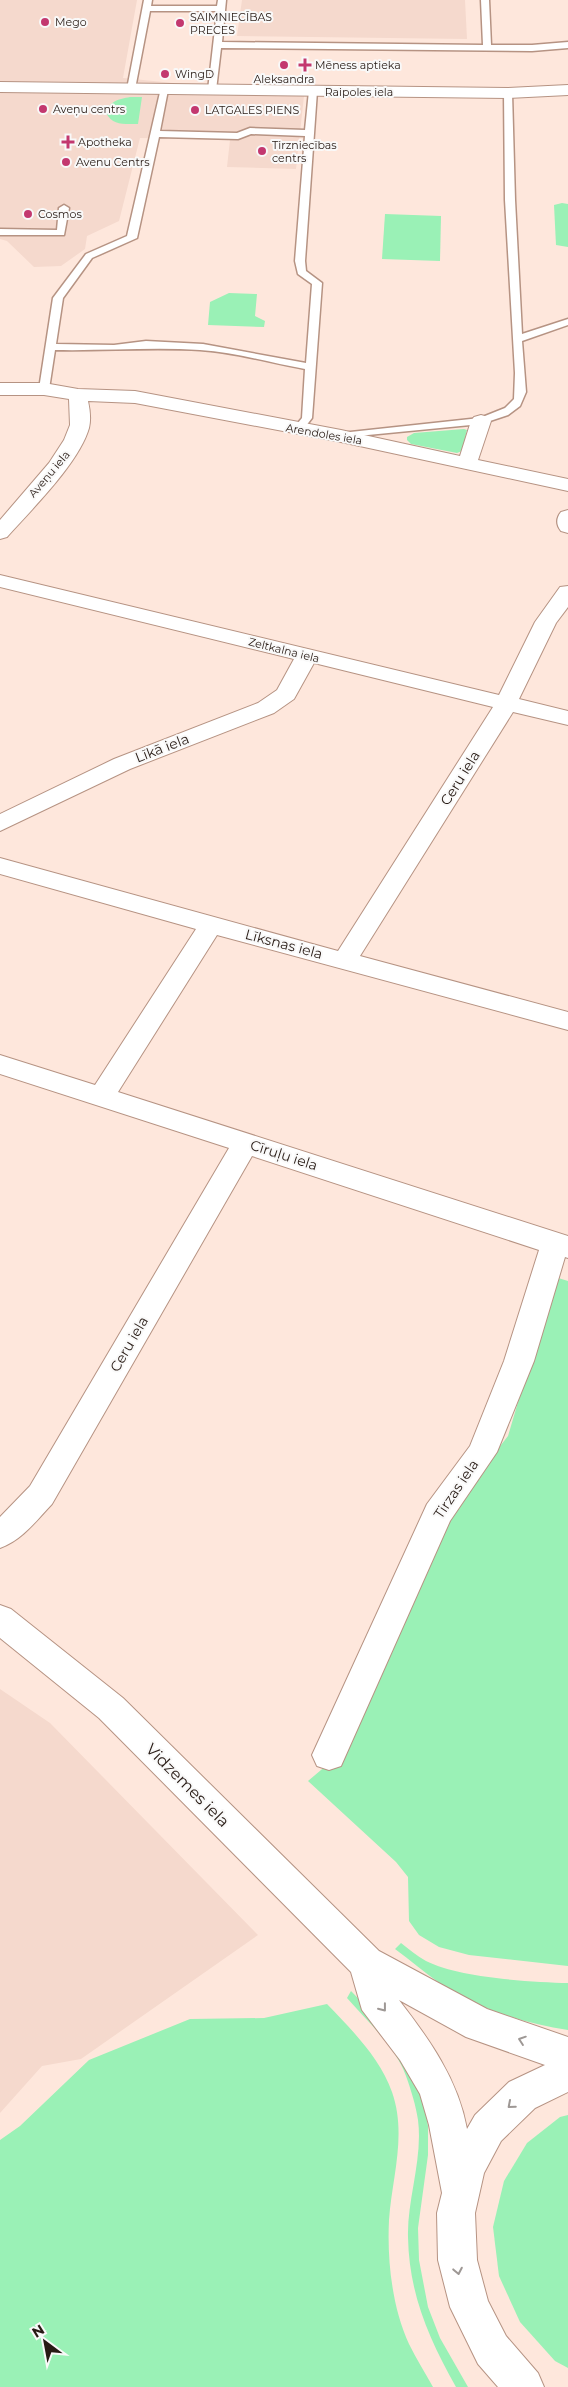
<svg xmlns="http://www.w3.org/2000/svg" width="568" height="2387" viewBox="0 0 568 2387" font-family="Montserrat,sans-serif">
	<rect width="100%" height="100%" fill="#fee7dc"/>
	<g fill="#f5d9cd">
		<path d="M0 0H137L123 78 304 96 296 169 227 167 230 140 140 138 119 221 87 236 85 249 61 266 34 267 7 241 0 239Z"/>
		<path d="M242 0H465L467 39 237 36Z"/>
		<path d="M0 1689 50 1723 258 1935 81 2059 42 2066 0 2113Z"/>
	</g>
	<g fill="#9af1b6">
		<path d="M130 97H142L138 124C125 124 113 126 106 113 109 101 119 99 130 97Z"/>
		<path d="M562 203 568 204V247L556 245 554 205Z"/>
		<path d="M385 214 441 216 440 261 382 259Z"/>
		<path d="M229 293 257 294 255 316 265 321 264 327 208 325 210 302Z"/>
		<path d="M464 429 467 430 462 451 457 453 411 444 407 440V437L414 433Z"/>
		<path d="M555 1277 568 1281V1966L469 1955 439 1947 419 1935 409 1921 408 1877 396 1862 308 1781 334 1759 447 1514 508 1436Z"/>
		<path d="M401 1943C409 1949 417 1956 426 1961 460 1978 530 1982 568 1983V2030C525 2024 477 2008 441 1984 425 1973 410 1960 395 1949Z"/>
		<path d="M351 1991 382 2023 423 2097 428 2126V2155L418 2228 419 2260 428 2307 440 2338 468 2387H456C429 2339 409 2294 408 2237 407 2199 423 2159 418 2120 416 2106 411 2090 406 2076 396 2047 367 2021 347 1998Z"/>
		<path d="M327 2004C352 2030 380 2058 392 2092 407 2135 392 2177 389 2220 387 2260 392 2307 409 2344 416 2358 425 2373 433 2387H0V2140L20 2126 89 2060 190 2019 264 2018Z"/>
		<path d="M568 2115V2368L555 2361 520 2322 499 2276 493 2227 504 2181 527 2143 560 2117Z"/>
	</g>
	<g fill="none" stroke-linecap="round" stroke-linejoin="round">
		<g stroke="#b69383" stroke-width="3">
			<g id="service">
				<path d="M144 0H152L151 6H217L218 0H226L222 42 483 45 481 0H489L491 45H532L568 42V48L532 51 221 48 216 90 212 93 208 90 217 11H150L135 89 131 92 127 89Z"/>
				<path d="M161 88 168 90 160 131 237 133 250 128 305 130 309 91 313 88 317 91 305 261 306 271 322 283 312 418 302 431H294L293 429 302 418 305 369C271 363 235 352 200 350 152 347 104 351 55 350L49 389 44 392 39 389 53 298 86 254 127 236ZM251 134 305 136 295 261 298 274 312 284 306 363 203 344 146 341 114 345 56 344 63 298 92 258 137 238 159 137 238 139Z"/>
				<path d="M508 90 512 93 515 200 522 334 568 319V325L522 341 526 392 520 406 508 415 481 424 337 438 336 436 341 433 480 418 505 408 514 399 515 373 505 200 504 93Z"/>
				<path d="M64 205 69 208 64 235H0V229L57 230 59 208Z"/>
			</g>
		</g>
		<g stroke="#b69383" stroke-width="2">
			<g id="minor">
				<path d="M0 82 508 88 568 85V95L508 98 0 92Z"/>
				<path d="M0 383H44L78 389 135 391 341 430 460 456 471 421 474 417 481 415 488 417 491 421 478 460 568 479V491L341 442 135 403 88 401C90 410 91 420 89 428 79 463 32 509 7 537L0 539V520L49 463 64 440 70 425 69 399 44 395H0Z"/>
				<path d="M568 510V533L561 531C556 525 556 518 561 512Z"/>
				<path d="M0 575 499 695 535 622 560 587 568 586V607L556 623 519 699 568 711V725L513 712 360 956 568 1012V1030L217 935 118 1092 568 1236V1258L565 1257 534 1361 497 1452 450 1521 341 1766 329 1770 317 1766 312 1755 427 1504 470 1446 504 1361 539 1250 252 1156 52 1504C36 1521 22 1540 0 1548V1517L30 1486 229 1148 0 1074V1055L95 1085 196 929 0 874V858L338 951 493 707 314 663 294 699 274 713 130 769 0 831V814L114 759 258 703 277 690 294 659 0 587Z"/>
			</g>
		</g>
		<g stroke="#b69383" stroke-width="2">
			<path id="tertiary" d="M0 1605 11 1609 123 1698 379 1951 487 2009 568 2037V2092L535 2108 501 2141 484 2173 475 2213 477 2260 488 2301 506 2336 538 2373 544 2387H498L478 2364 450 2307 438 2260 437 2213 442 2193 429 2125 420 2094 400 2060 362 2010 351 1972 99 1718 0 1638ZM399 2000 466 2037 545 2065 509 2082 475 2115 467 2129C458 2079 429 2039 399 2000Z"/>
		</g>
		<use href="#service" fill="#fff" fill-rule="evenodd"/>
		<use href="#minor" fill="#fff" fill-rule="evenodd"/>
		<use href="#tertiary" fill="#fff" fill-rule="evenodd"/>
	</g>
	<defs><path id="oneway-chevron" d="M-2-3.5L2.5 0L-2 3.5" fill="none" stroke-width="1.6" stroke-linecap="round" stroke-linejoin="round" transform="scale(1.25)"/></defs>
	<g stroke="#9e9895">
		<use href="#oneway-chevron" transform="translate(383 2008) rotate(52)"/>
		<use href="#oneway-chevron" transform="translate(522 2040) rotate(-161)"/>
		<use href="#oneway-chevron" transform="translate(511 2105) rotate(139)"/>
		<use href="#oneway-chevron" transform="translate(458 2271) rotate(79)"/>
	</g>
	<g fill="#c3386f" stroke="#f9f9f9" stroke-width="2">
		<circle cx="45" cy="22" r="5"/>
		<circle cx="180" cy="23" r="5"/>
		<circle cx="284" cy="65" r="5"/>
		<path d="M302.5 57.5h5v5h5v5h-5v5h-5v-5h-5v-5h5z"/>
		<circle cx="165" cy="74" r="5"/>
		<circle cx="43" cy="109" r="5"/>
		<circle cx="195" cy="110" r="5"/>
		<path d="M65.5 134.5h5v5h5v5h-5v5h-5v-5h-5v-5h5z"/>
		<circle cx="262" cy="151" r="5"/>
		<circle cx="66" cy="162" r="5"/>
		<circle cx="28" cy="214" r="5"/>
	</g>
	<g text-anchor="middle" stroke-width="4" stroke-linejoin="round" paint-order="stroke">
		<g font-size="11" fill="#271a14" stroke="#f9f9f9" text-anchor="start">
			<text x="190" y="21">SAIMNIECĪBAS<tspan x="190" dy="13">PRECES</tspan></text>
			<text x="55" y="26">Mego</text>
			<text x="315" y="69">Mēness aptieka</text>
			<text x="175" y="78">WingD</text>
			<text x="284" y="83" text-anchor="middle">Aleksandra</text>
			<text x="53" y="113">Aveņu centrs</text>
			<text x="205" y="114">LATGALES PIENS</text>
			<text x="78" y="146">Apotheka</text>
			<text x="272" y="149">Tirzniecības<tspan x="272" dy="13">centrs</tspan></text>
			<text x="76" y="166">Avenu Centrs</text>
			<text x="38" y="218">Cosmos</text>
		</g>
		<g font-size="11" fill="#271a14" stroke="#f9f9f9">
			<text x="359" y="96">Raipoles iela</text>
			<text transform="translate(324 434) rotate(10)" y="4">Arendoles iela</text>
			<text transform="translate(49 474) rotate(-50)" y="4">Aveņu iela</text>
			<text transform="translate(284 650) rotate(14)" y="4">Zeltkalna iela</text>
		</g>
		<g font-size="14" fill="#271a14" stroke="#f9f9f9">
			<text transform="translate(162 748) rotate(-21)" y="5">Līkā iela</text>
			<text transform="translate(460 778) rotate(-58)" y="5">Ceru iela</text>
			<text transform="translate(284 944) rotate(15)" y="5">Līksnas iela</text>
			<text transform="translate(284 1155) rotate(18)" y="5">Cīruļu iela</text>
			<text transform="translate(129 1344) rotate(-60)" y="5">Ceru iela</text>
			<text transform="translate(456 1489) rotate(-56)" y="5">Tirzas iela</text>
		</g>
		<g font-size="16" fill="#271a14" stroke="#f9f9f9">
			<text transform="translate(188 1785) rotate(45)" y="6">Vidzemes iela</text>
		</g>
	</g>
	<g transform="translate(45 2342) rotate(328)" stroke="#f9f9f9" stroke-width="4" paint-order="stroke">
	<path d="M0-4L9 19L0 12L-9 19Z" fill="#271a14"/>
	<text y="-8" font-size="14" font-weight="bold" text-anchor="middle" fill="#271a14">N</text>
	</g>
</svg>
